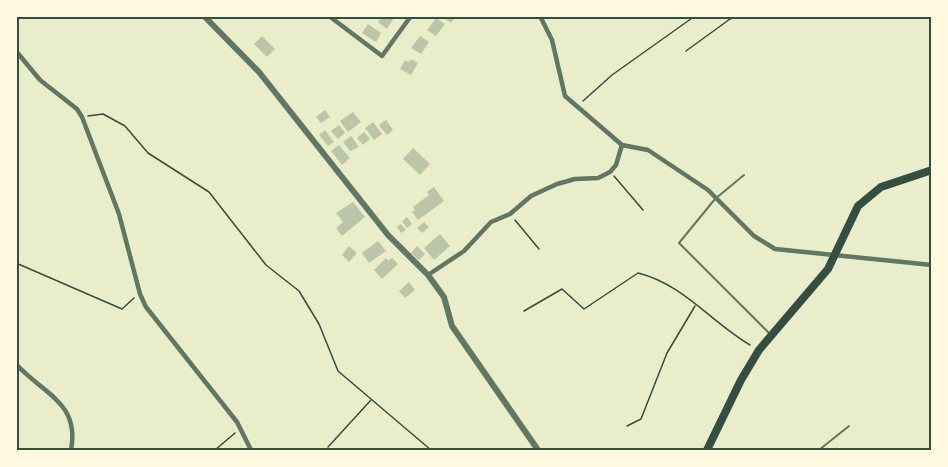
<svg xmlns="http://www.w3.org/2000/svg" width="948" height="467" viewBox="0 0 948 467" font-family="Ubuntu,sans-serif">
	<rect width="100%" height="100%" fill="#e9edc9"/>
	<g fill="#bcc5a7">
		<path d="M382 16H395L387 29 378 22Z"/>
		<path d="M441 16H456L451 23Z"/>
		<path d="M436 18 445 24 436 36 427 30Z"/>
		<path d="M368 24 381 33 376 42 362 33Z"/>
		<path d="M262 36 275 49 267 57 254 44Z"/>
		<path d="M420 36 429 42 421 54 411 48Z"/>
		<path d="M411 59 418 63 411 75 400 69 405 60 409 62Z"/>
		<path d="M325 110 330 117 321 123 316 117Z"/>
		<path d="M353 112 361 122 348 132 340 121Z"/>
		<path d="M386 120 393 130 387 135 379 125Z"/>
		<path d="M373 122 382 134 374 140 365 128Z"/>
		<path d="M339 125 345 133 338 139 331 131Z"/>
		<path d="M325 130 334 142 328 146 319 135Z"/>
		<path d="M364 132 370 139 363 145 357 138Z"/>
		<path d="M351 136 359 147 350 151 343 142Z"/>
		<path d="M339 145 350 158 342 165 331 151Z"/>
		<path d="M413 148 430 164 420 175 403 159Z"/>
		<path d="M434 187 444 201 418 220 412 212 415 210 413 207 429 195 427 192Z"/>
		<path d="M353 202 365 217 342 236 336 228 343 222 336 213Z"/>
		<path d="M407 217 412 224 407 228 402 221Z"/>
		<path d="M424 222 429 227 422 233 417 228Z"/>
		<path d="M401 224 406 230 401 233 397 227Z"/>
		<path d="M440 234 450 246 434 260 424 248Z"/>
		<path d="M378 241 386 251 369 263 362 253Z"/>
		<path d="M349 246 357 253 349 262 342 255Z"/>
		<path d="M417 246 425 254 419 260 411 253Z"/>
		<path d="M386 258 388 261 392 258 398 264 382 279 374 270Z"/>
		<path d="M409 282 415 290 405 298 399 291Z"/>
	</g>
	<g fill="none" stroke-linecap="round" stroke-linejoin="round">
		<g stroke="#344e41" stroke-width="1.5">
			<path d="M719 16 730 19 738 16"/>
			<path d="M686 51 730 19"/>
			<path d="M583 101 612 75 695 16"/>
			<path d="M88 116 103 114 125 126 148 153 209 192 266 265 299 291 319 324 338 371 431 450"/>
			<path d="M614 176 643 210"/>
			<path d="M515 220 539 249"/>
			<path d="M16 263 122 309 134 298"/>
			<path d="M524 311 562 289 584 309 638 273C683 284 712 323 750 345"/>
			<path d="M627 426 641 419 667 353 695 306"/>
			<path d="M328 447 371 400"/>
			<path d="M215 450 235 433"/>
		</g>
		<g stroke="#617663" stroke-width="2">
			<path d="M744 175 715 199 679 243 770 334"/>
			<path d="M819 450 849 426"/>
		</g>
		<g stroke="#617663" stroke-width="4.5">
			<path d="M329 16 382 56 411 16"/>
			<path d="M540 16 552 40 565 96 622 145 648 150 708 190 754 236 775 249 932 265"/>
			<path d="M16 51 40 80 77 109 82 117 119 214 140 294 146 307 237 422 251 450"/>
			<path d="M428 275 464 251 491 222 510 214 531 196 557 184 575 179 598 178 610 172 616 165 622 145"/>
			<path d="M16 364C43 394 80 402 71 450"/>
		</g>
		<path stroke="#617663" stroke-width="6" d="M204 16 259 72 388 235 428 275 444 297 452 326 538 450"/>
		<path stroke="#344e41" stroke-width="8" d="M707 450 741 380 759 350 828 269 858 206 881 187 932 170"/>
	</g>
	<rect width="948" height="467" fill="none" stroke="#fefae0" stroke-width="36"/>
	<rect x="18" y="18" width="912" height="431" fill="none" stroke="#344e41" stroke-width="2"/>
</svg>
